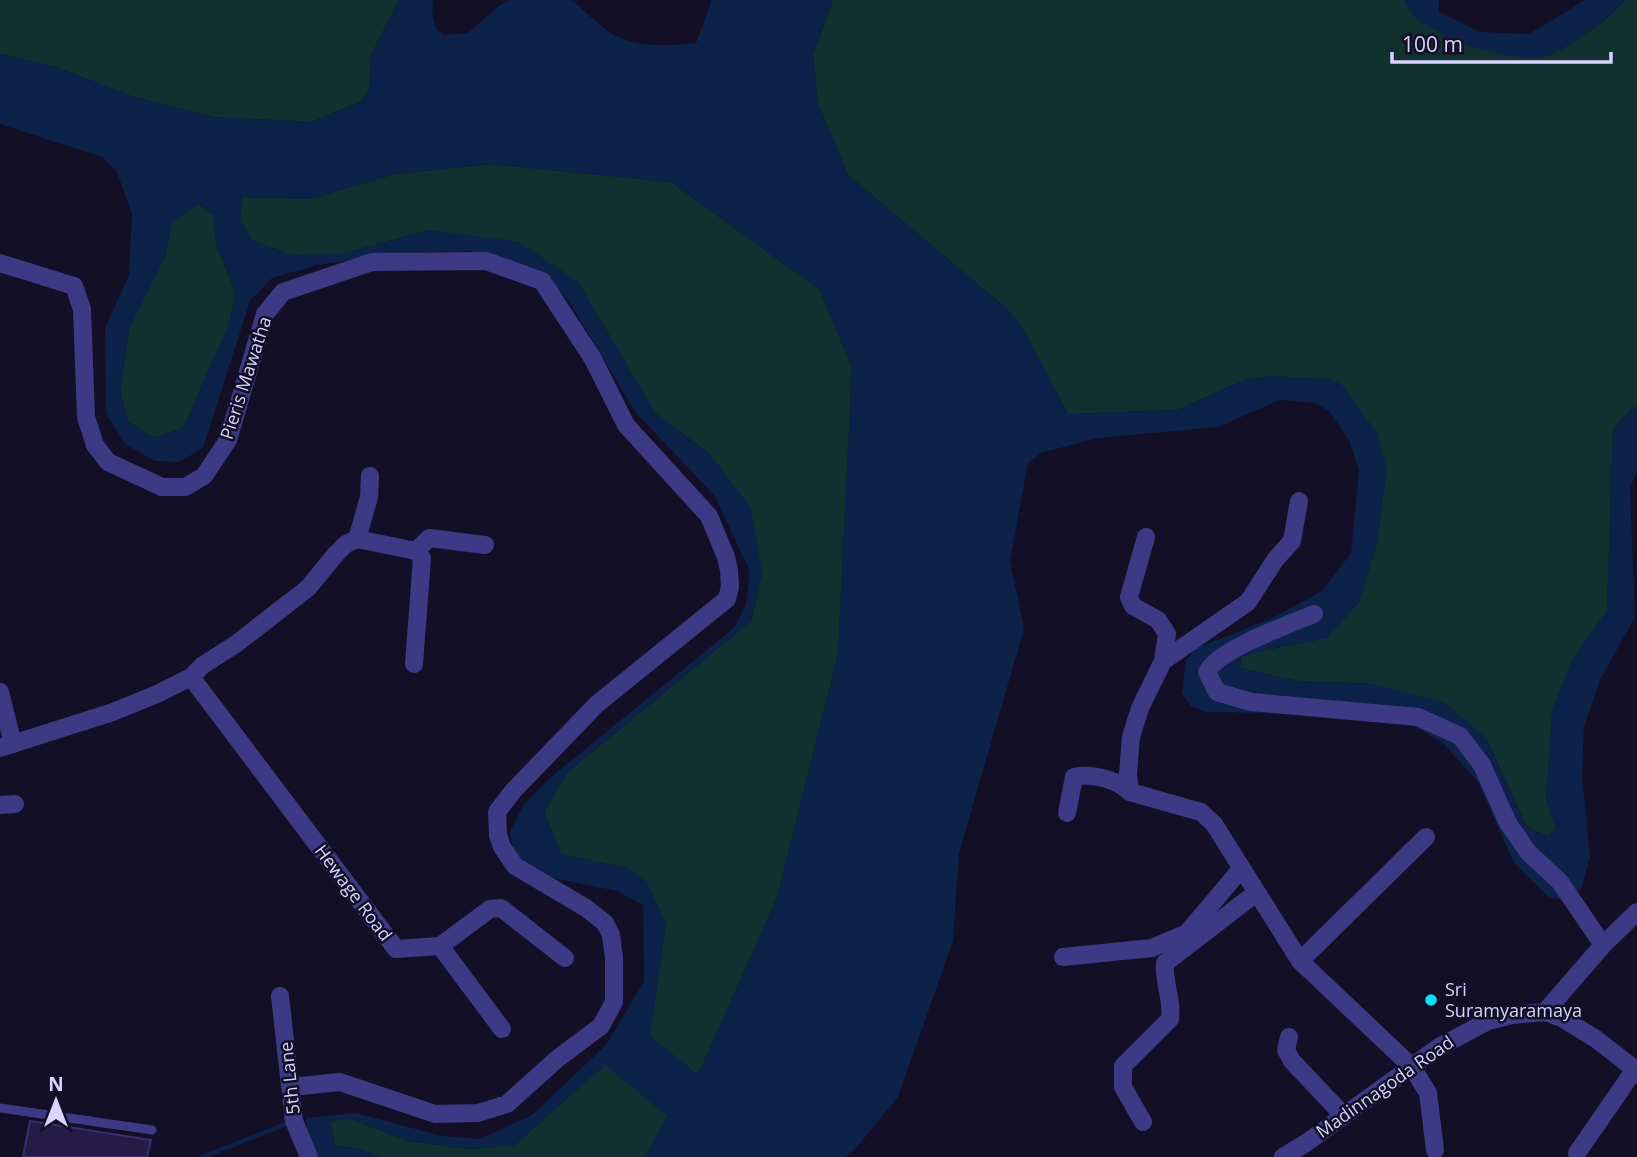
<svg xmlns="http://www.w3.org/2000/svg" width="1637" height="1157" viewBox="0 0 1637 1157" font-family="'Open Sans',sans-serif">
	<rect width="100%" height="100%" fill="#130f26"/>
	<g fill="#12302f">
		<path d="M0 0H399L371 55 369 89 360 102 311 122 213 117 131 96 56 67 0 54Z"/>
		<path d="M833 0H1404L1415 17 1544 57C1573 42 1604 25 1625 0H1637V405L1613 428 1607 611 1571 662 1546 798 1556 828 1548 837 1527 827 1486 738 1373 684 1298 681 1240 668 1241 657 1252 653 1326 638 1359 602 1377 433 1268 376 1245 380 1177 410 1068 414 1023 329 1006 308 848 175 818 104 813 55Z"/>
		<path d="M491 164 671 182 820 290 852 368 838 655 777 898 698 1075 649 1036 666 923 629 869 561 854 544 812 568 772 751 621 762 573 710 454 656 414 577 281 430 230 341 254 293 255 252 241 240 220 242 197 309 199 395 174Z"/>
		<path d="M199 204 213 215 217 247 236 293 229 325 183 428 154 438 128 422 120 391 129 328 165 256 172 222Z"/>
		<path d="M605 1064 668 1116 645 1157H380L360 1149 335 1146 330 1122 348 1118 408 1141 469 1149 515 1145Z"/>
	</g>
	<g fill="#0c2248" fill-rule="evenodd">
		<path d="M399 0H433C432 14 431 26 443 35L468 33 500 5 511 0H569L574 2C584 11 594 20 604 28 630 49 666 46 696 43L712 0H833L813 55 818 104 848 175 1006 308 1023 328 1068 414 1177 410 1245 380 1268 376 1330 379 1341 384 1377 433 1387 469 1377 544 1359 602 1326 638 1252 653 1241 657 1240 668 1298 681 1373 684 1444 702 1486 738 1527 827 1547 837 1556 828 1546 798 1552 710 1571 662 1607 611 1613 428 1637 405V471L1630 489 1635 617 1600 680 1584 727 1582 776 1590 857 1581 890 1568 900 1550 898 1514 863 1478 782 1444 744 1416 727 1348 714 1207 712 1191 706 1182 693 1186 660 1196 648 1271 619 1322 591 1351 553 1359 471 1349 440 1329 411 1315 403 1280 400 1218 427 1098 438 1041 453 1028 463 1010 561 1024 629 959 853 953 941 898 1097 857 1147 845 1157H645L667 1116 605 1065 515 1145 469 1149 408 1141 348 1118 330 1122 335 1146 360 1149 380 1157H310L306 1118 356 1113 442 1136 480 1139 532 1115 606 1045 644 981 643 905 617 891 534 874 513 849 510 832 523 805 551 777 735 627 746 604 750 571 714 495 636 413 567 298 532 269 469 251 405 253 318 265 272 278 250 301 203 448 179 462 155 461 125 444 106 413 105 328 129 275 132 214 117 172 102 157 0 124V54L56 67 131 96 213 117 311 122 360 102 369 89 371 55ZM491 164 671 182 820 290 852 368 838 655 777 898 698 1075 650 1036 666 923 647 882 629 869 561 854 544 812 568 772 751 621 762 573 751 508 710 454 656 414 577 281 519 242 430 230 341 254 293 255 252 241 240 220 242 197 309 199 395 174ZM200 204 213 215 217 247 236 292 229 325 183 428 154 438 128 422 120 392 129 328 165 256 172 222Z"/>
		<path d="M1404 0H1439V12L1480 32 1529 34 1585 0H1625C1611 16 1562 55 1542 57 1506 61 1444 41 1416 18 1411 13 1407 6 1404 0Z"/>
	</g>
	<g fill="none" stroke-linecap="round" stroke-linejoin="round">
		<path stroke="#0c2248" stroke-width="4.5" d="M202 1157 289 1123"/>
	</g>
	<path fill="#241b47" stroke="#3b2d73" stroke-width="2" d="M30 1121 151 1140 147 1157H23Z"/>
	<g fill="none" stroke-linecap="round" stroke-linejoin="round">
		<path stroke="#3d3a85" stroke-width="9" d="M0 1108 152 1130"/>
		<g stroke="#3d3a85" stroke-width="18">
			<path d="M0 263 74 286 82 309 86 417 95 445 108 462 162 487H185L204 476 228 440 265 314 283 292 372 262 486 261 542 281 593 359 626 425 709 516 726 557 729 570 730 587 727 599 597 704 513 791 497 812 498 835 502 847 515 866 586 908 605 923 611 935 614 958V1002L601 1026 557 1059 507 1104 478 1113 435 1114 340 1082 291 1087"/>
			<path d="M1146 537 1129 597 1133 606 1158 620 1167 634 1163 661 1140 708 1131 737 1128 774 1130 792 1201 812 1214 824 1300 961 1412 1067 1428 1093 1435 1150"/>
			<path d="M357 539 369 497 370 476"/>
			<path d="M416 551 429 538 485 545"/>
			<path d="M1314 614C1288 625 1219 649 1207 672L1217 692 1251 702 1418 717 1460 736 1482 765 1508 823 1528 852 1560 882 1603 945"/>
			<path d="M1163 661 1248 602 1275 560 1292 541 1299 501"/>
			<path d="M191 677 396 949 440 946 490 909 501 908 565 958"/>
			<path d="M0 692 13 744"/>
			<path d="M0 748 113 712 157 694 191 677 203 665 236 644 308 588 336 554 346 544 357 539 416 551 422 558 414 664"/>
			<path d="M0 805 15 804"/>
			<path d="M1067 813 1074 777C1093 773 1115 779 1130 792"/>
			<path d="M440 946 502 1029"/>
			<path d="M1063 957 1152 948 1187 933 1241 869"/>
			<path d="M1300 961 1426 837"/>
			<path d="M280 996 294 1121 309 1157"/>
			<path d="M1545 1012 1603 945 1637 912"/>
			<path d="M1289 1037 1286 1050 1292 1061 1344 1116"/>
			<path d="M1143 1122 1123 1087V1066L1170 1019C1173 1000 1163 982 1165 963L1256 893"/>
			<path d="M1577 1153 1635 1069"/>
		</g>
		<path stroke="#3d3a85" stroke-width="18" d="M1283 1157 1306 1143 1439 1047 1488 1021 1512 1015 1545 1012 1562 1018 1596 1039 1637 1071"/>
	</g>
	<circle fill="#00e5ff" stroke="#130f26" stroke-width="2.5" cx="1431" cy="1000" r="7"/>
	<g text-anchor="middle" stroke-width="5" stroke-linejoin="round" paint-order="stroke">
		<g font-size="18" fill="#d9d4ff" stroke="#130f26">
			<text transform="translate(246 378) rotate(-72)" y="6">Pieris Mawatha</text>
			<text transform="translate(353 893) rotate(53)" y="6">Hewage Road</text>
			<text transform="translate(290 1078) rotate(-96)" y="6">5th Lane</text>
			<text transform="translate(1385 1087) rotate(-35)" y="6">Madinnagoda Road</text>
		</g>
		<g font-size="18" fill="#d9d4ff" stroke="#130f26" text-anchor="start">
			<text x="1445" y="996">Sri<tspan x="1445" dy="21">Suramyaramaya</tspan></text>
		</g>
	</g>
	<g transform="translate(56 1101)" stroke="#130f26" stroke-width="5" paint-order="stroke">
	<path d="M0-5L12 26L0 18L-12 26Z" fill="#d9d4ff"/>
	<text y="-10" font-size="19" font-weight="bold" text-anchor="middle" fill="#d9d4ff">N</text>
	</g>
	<path d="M1392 52v10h219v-10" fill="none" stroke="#d9d4ff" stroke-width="3.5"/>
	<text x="1402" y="52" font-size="21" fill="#d9d4ff" stroke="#130f26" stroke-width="5" paint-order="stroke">100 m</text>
</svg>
